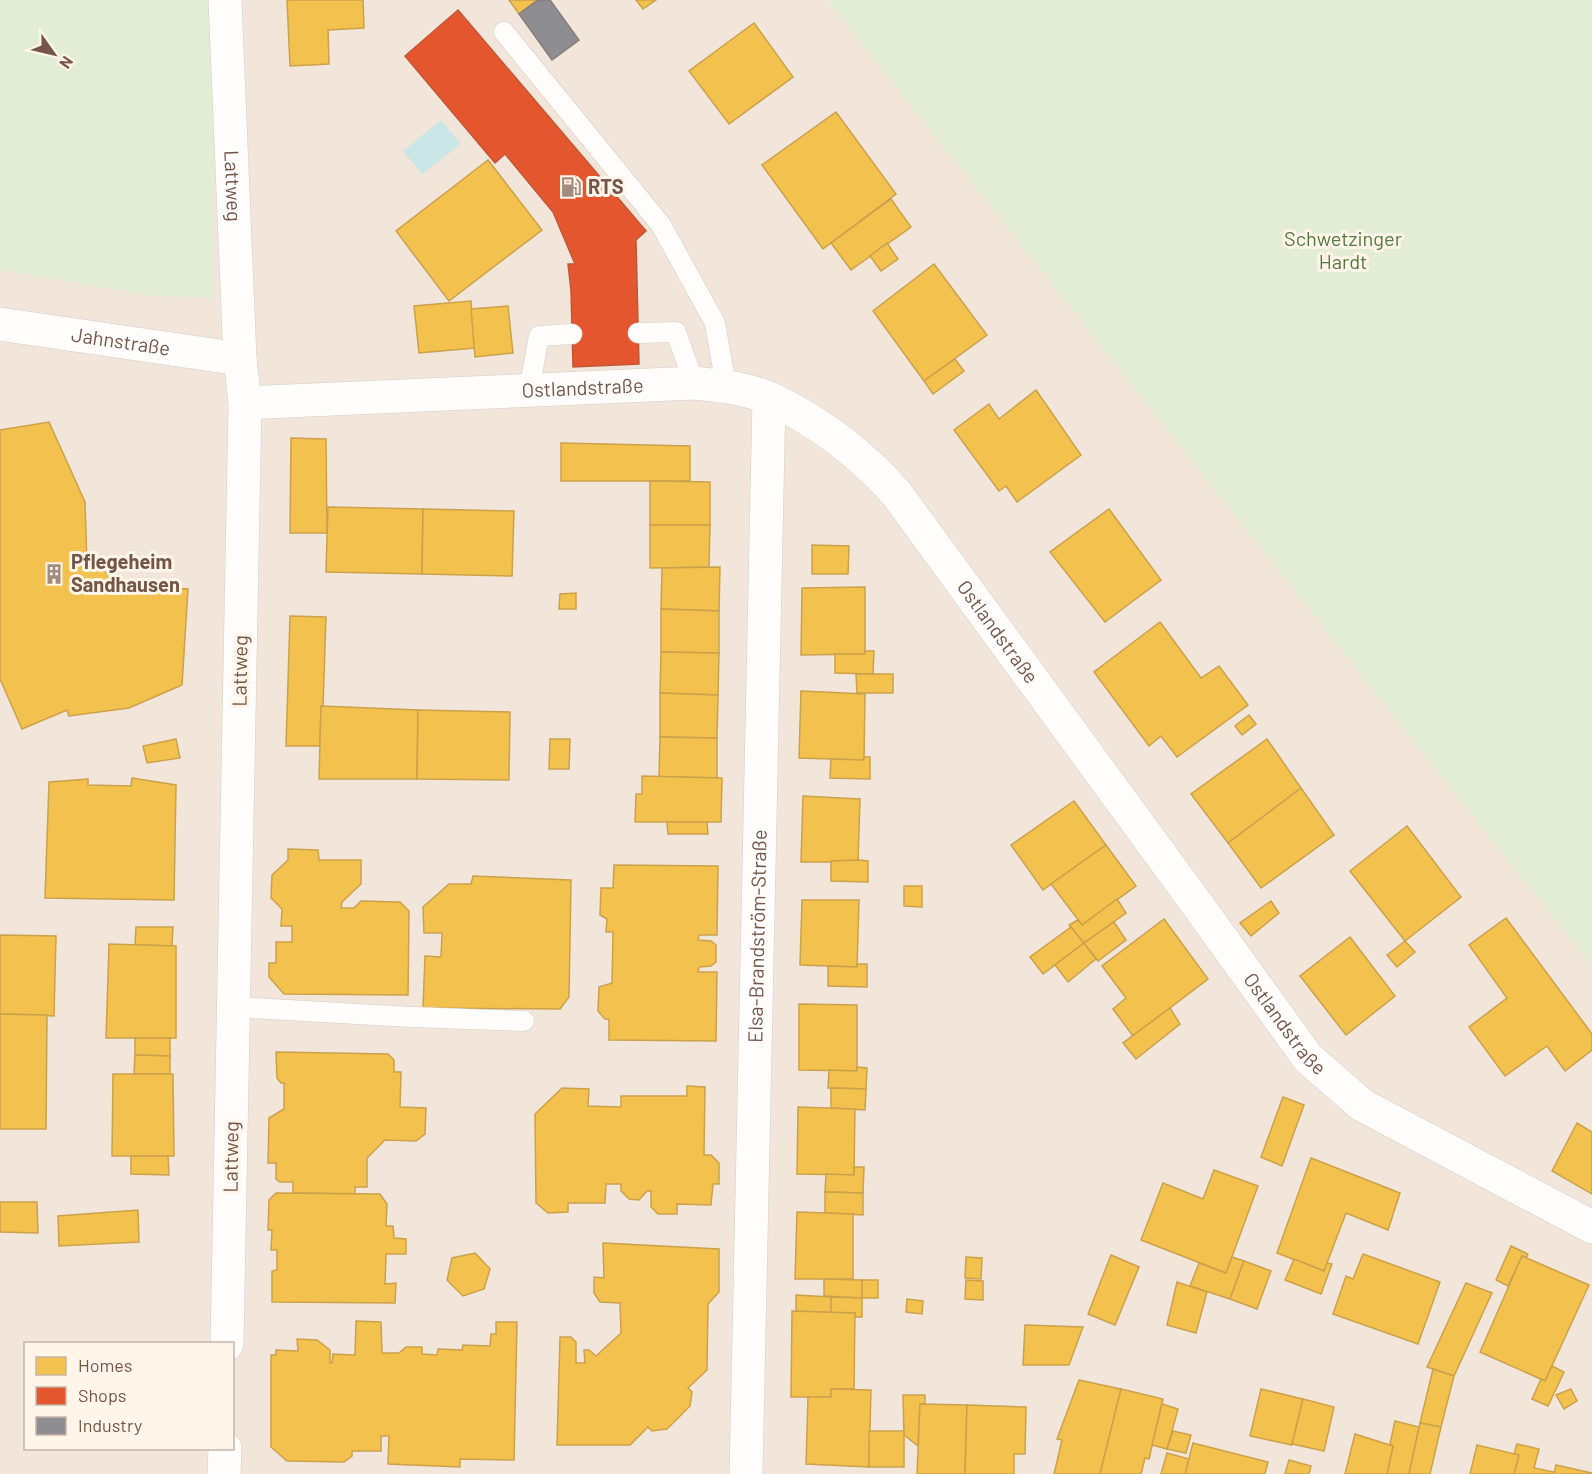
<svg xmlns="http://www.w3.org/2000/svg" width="1592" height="1474" viewBox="0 0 1592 1474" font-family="Barlow,sans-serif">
	<rect width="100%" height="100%" fill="#f6f0e9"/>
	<path fill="#f2e5d9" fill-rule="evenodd" d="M214 0H827L1592 967V1474H0V270L153 296ZM26 1344H232V1448H26Z"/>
	<g fill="#e3ecd4">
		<path d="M0 0H214L213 298 153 296 0 270Z"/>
		<path d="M827 0H1592V967Z"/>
	</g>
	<path fill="#cbe6e6" d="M441 120 461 144 422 174 403 151Z"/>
	<g fill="#f2c14e" stroke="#cca14c" stroke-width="1.5">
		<path d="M287 0H363L364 28 328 30 329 64 290 66Z"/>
		<path d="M509 0H538L519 14Z"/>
		<path d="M636 0H656L643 9Z"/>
		<path d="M754 23 793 77 729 124 689 71Z"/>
		<path d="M836 112 896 194 823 249 762 165Z"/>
		<path d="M488 160 542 230 449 301 396 231Z"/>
		<path d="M891 199 911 227 851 270 831 243Z"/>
		<path d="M887 243 898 259 881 271 870 256Z"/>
		<path d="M934 264 987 335 924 381 873 311Z"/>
		<path d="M471 301 475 348 419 353 414 306Z"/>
		<path d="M508 306 513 353 475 357 471 309Z"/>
		<path d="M955 359 964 371 933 394 924 381Z"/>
		<path d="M1036 390 1081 455 1017 502 1006 486 999 491 954 430 989 404 999 419Z"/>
		<path d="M49 422 85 502 87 564 103 569 112 580 114 591H117L118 584 188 589 182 685 129 708 69 716 67 710 22 729 0 679V430Z"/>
		<path d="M291 438 326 439 327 533H290Z"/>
		<path d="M561 443 690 446V481H561Z"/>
		<path d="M650 481 710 482V525H650Z"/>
		<path d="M328 507 423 509 422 574 326 572Z"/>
		<path d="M423 509 514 511 512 576 422 574Z"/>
		<path d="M1109 509 1161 580 1105 622 1050 552Z"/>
		<path d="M650 525H710L709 567 650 568Z"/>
		<path d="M812 545 849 546 848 574H812Z"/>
		<path d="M720 567 719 611 661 609 662 568Z"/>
		<path d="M865 587V654L801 655 802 588Z"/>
		<path d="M576 593V609H559L560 594Z"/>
		<path d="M661 609 719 611V653L661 652Z"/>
		<path d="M290 616 326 617 323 707 321 706 320 746H286Z"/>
		<path d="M1160 622 1201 678 1219 666 1248 705 1177 757 1161 736 1149 746 1094 672Z"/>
		<path d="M865 651H874L873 674 835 673V654H865Z"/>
		<path d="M661 652 719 653 718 695 660 693Z"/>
		<path d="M856 674H893V693H857Z"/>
		<path d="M801 691 865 694 864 760 799 758Z"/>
		<path d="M660 693 718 695 717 738 660 737Z"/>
		<path d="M321 706 418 710 417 779H319Z"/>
		<path d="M418 710 510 712 509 780 417 779Z"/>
		<path d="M1249 715 1256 724 1242 735 1235 726Z"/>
		<path d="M660 737 717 738V778L659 777Z"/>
		<path d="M176 739 180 758 147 763 143 746Z"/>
		<path d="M550 739H570L569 769H549Z"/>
		<path d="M1267 739 1301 788 1228 843 1191 794Z"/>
		<path d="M864 757H870V779L830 778 831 759 864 760Z"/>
		<path d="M642 776 722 778 721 822H635L636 794H642Z"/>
		<path d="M132 778 176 785 174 900 45 898 49 782 88 779V785L131 786Z"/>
		<path d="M1301 788 1334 835 1261 888 1228 843Z"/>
		<path d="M803 796 860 799 858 862H801Z"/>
		<path d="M1074 801 1106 845 1043 890 1011 845Z"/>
		<path d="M667 822H707L708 834H668Z"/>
		<path d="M1407 826 1461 897 1405 941 1350 871Z"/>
		<path d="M1106 845 1136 886 1082 925 1051 884Z"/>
		<path d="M288 849 318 850 319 860H361V884L342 902 341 908H354L361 901 400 902 409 911 408 995 284 994 269 977V963H276V942H292V926H281L282 909 271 898 272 875 288 860Z"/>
		<path d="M859 860 868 861V882L831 881V861Z"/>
		<path d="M614 865 718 866 717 935H699L698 940 711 941 716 945V962L711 966 699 967 698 972H717L716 1041 609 1040V1019H605L598 1011 599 987 612 983 613 932H606L607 919 600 915 601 888H613Z"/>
		<path d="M473 876 571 880 569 997 560 1009 423 1008 425 956 441 957 442 933H424L423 907 449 884H471Z"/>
		<path d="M904 886H922V907L904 906Z"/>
		<path d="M1117 899 1126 913 1084 943 1069 925 1078 920 1082 925Z"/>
		<path d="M802 900H859L857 967 800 965Z"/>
		<path d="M1271 901 1279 913 1251 936 1240 923Z"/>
		<path d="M1506 918 1592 1034V1050L1565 1071 1547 1046 1505 1076 1469 1027 1507 998 1469 945Z"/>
		<path d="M1164 919 1208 979 1133 1036 1113 1009 1126 998 1102 966Z"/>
		<path d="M1114 922 1126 940 1098 961 1084 943Z"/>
		<path d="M136 927H173L172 946 135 945Z"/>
		<path d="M1071 927 1084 943 1043 974 1030 957Z"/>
		<path d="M0 935 56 936 54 1016 0 1014Z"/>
		<path d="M1350 937 1395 996 1346 1035 1300 976Z"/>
		<path d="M1405 941 1415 952 1397 967 1387 955Z"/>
		<path d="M1084 943 1096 959 1068 982 1055 965Z"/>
		<path d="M109 944 176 946V1038H106Z"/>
		<path d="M857 964H867V987L828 986V966L857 967Z"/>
		<path d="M799 1004 857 1005V1071L799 1070Z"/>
		<path d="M1170 1008 1180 1024 1136 1059 1123 1043Z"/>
		<path d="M0 1014 47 1015 46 1129H0Z"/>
		<path d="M135 1038H170V1056L135 1055Z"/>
		<path d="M276 1052 388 1054 394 1060V1072H401L400 1107 426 1108 425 1134 416 1141 385 1140 367 1158V1187H355V1194L293 1193V1182H280L276 1179V1163H268L269 1118 284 1109V1083H281L277 1078Z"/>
		<path d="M135 1055 170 1056V1074H134Z"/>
		<path d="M857 1067 867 1068 866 1089 828 1088 829 1070 857 1071Z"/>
		<path d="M113 1074H173L174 1156H112Z"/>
		<path d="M687 1086 705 1087 704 1155H711L719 1163V1184H713L711 1205 677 1204V1214H658L651 1207V1191H647L639 1200 629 1199 621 1191V1184H606L605 1203H568V1212L548 1213 536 1203 535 1114 562 1088 589 1089 588 1106 621 1107V1096H687Z"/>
		<path d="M831 1088 866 1089 865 1110 831 1108Z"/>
		<path d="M1283 1097 1304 1105 1282 1166 1261 1157Z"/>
		<path d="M798 1107 855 1109 854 1175 797 1174Z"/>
		<path d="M1577 1123 1592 1132V1194L1552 1171Z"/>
		<path d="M131 1156H168L169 1175 131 1174Z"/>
		<path d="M1311 1158 1400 1193 1388 1230 1346 1213 1324 1271 1277 1253Z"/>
		<path d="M854 1167H864L863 1193 825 1192 826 1174 854 1175Z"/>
		<path d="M1214 1170 1258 1186 1226 1273 1141 1240 1163 1183 1203 1199Z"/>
		<path d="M825 1192 863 1193V1215L825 1213Z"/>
		<path d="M276 1193 380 1194 387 1204 386 1226H393L394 1238 406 1239V1254H386L385 1284 396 1283 395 1303 272 1302V1271L277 1270V1250H271L272 1230H268L269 1200Z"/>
		<path d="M0 1202H37L38 1233 0 1232Z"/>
		<path d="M138 1210 139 1242 59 1246 58 1216Z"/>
		<path d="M797 1212 853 1214V1279H795Z"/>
		<path d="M603 1243 719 1249V1292L708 1304 707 1370 688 1388 692 1392 690 1406 667 1429 652 1431 648 1427 630 1445H557L560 1337H571L576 1342V1363H585L584 1350H589L596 1356 621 1333 620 1303 600 1302 594 1293V1277L604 1278Z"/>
		<path d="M1511 1246 1528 1254 1526 1258 1522 1256 1508 1286 1496 1280Z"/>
		<path d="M475 1253 490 1269 484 1289 463 1296 447 1280 452 1258Z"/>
		<path d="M1363 1254 1440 1282 1418 1344 1333 1314 1346 1276 1353 1279Z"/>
		<path d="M1111 1255 1139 1267 1115 1325 1088 1314Z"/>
		<path d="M1522 1256 1589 1285 1545 1381 1480 1352Z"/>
		<path d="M966 1257 982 1258 981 1279 965 1278Z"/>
		<path d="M1232 1257 1244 1261 1230 1299 1190 1286 1199 1263 1226 1273Z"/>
		<path d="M1294 1259 1324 1271 1327 1263 1332 1264 1321 1294 1285 1280Z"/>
		<path d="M1244 1261 1271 1271 1257 1309 1230 1299Z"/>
		<path d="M824 1279 862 1280V1298L824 1296Z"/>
		<rect x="862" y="1280" width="16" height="18"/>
		<path d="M966 1280 983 1281V1300L965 1299Z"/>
		<path d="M1177 1282 1207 1292 1196 1333 1167 1325Z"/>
		<path d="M1466 1283 1492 1293 1454 1376 1427 1367Z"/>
		<path d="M796 1295 831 1297V1313L796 1311Z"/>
		<path d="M831 1297 862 1298V1317H855V1313H831Z"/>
		<path d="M907 1299 923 1301 922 1314 906 1312Z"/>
		<path d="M792 1311 855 1313 854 1389H831V1397H791Z"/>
		<path d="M356 1321 381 1322 382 1353H399L406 1347H422V1354L437 1355 438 1349 462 1350 463 1345 490 1346 491 1334H496V1322H517L514 1460 460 1459V1467L388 1464 389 1436H381V1451H352V1456L344 1462 287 1461 271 1447V1355H276V1350L298 1351 297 1339 317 1340 330 1350V1363H332L333 1354 355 1355Z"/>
		<path d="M1025 1325 1083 1327 1069 1365H1023Z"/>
		<path d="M1552 1366 1564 1372 1548 1406 1532 1399 1541 1379 1545 1381Z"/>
		<path d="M1433 1369 1454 1376 1441 1427 1420 1423Z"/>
		<path d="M1079 1380 1121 1389 1100 1474H1054L1062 1440 1057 1439Z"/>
		<path d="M831 1389 871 1390 869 1467 806 1464 808 1397H831Z"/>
		<path d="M1121 1389 1163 1399 1149 1459 1145 1458 1141 1474H1100Z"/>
		<path d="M1261 1389 1303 1399 1292 1445 1250 1436Z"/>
		<path d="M1571 1389 1577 1401 1564 1409 1556 1395Z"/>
		<path d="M903 1395H925V1404H920L918 1446 904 1435Z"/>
		<path d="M1303 1399 1334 1407 1324 1451 1292 1444Z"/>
		<path d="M920 1404 967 1405 965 1474H917Z"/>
		<path d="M1162 1404 1178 1409 1167 1449 1152 1445Z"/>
		<path d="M967 1405 1026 1407 1025 1454H1014V1474H965Z"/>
		<path d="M1395 1421 1419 1427 1409 1474H1387L1393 1446 1390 1444Z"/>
		<path d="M1420 1423 1441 1427 1430 1474H1409Z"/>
		<rect x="869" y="1431" width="35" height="36"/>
		<path d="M1173 1431 1191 1435 1186 1453 1167 1449Z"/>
		<path d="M1355 1434 1393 1446 1387 1474H1345Z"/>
		<path d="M1193 1443 1268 1462 1265 1474H1185Z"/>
		<path d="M1517 1444 1539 1449 1534 1468 1554 1472V1474H1514L1519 1455 1514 1454Z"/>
		<path d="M1477 1445 1519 1455 1514 1474H1470Z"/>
		<path d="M1167 1453 1189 1459 1185 1474H1161Z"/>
		<path d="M1289 1460 1311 1466 1309 1474H1285Z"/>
		<path d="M1556 1465 1592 1473V1474H1554Z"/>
	</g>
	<path fill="#e4572e" stroke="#c25736" stroke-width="1.5" d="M458 10 646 231 636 240 639 364 573 367 571 291 568 264H575L553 212 505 154 495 163 405 56Z"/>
	<path fill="#8d8d92" stroke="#867c7c" stroke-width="1.5" d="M538 0H550L579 40 552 60 519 14Z"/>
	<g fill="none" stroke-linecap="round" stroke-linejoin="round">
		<g stroke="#d4ccc6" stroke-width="21">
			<g id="lane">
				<path d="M504 32 661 225 715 323 726 386"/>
				<path d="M638 333 676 332 694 383"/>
				<path d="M529 390 539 336 572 334"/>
				<path d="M234 1007 411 1017 524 1021"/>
			</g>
		</g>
		<g stroke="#d4ccc6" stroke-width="34">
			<g id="street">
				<path id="s1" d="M225 0 240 359 245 403 227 1344"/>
				<path id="s2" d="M0 324 240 359"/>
				<path id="s3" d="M245 403 694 383C719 386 748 388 771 399 818 421 861 454 896 493L1199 907 1308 1058 1362 1105 1592 1227"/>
				<path d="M224 1474 225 1448"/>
				<path id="s4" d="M746 1474 769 398"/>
			</g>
		</g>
		<use href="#lane" stroke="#fefdfc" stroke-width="20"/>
		<use href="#street" stroke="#fefdfc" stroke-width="33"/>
	</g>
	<defs>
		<g id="fuel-bare" transform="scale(1.62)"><path d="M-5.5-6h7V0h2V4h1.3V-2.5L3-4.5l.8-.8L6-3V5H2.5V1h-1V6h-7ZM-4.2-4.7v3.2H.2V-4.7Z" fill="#a28c81" stroke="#fff5e9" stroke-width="2.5" paint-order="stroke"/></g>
		<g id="building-bare" transform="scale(1.62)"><path d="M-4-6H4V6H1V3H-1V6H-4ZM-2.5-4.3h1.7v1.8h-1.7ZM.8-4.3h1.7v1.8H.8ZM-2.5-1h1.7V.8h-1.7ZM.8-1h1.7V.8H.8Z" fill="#a28c81" stroke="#fff5e9" stroke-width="2.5" paint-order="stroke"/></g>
	</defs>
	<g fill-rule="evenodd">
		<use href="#fuel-bare" x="571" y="187"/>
		<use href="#building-bare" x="54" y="574"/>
	</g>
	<g text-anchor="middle" stroke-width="6" stroke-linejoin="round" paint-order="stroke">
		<g font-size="20" fill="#745649" stroke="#fff5e9">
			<text dy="7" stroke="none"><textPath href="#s1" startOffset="186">Lattweg</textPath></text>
			<text dy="7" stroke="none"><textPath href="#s2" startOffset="122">Jahnstraße</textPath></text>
			<text dy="7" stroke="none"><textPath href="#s3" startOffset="338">Ostlandstraße</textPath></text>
			<text dy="7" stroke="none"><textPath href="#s3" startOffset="858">Ostlandstraße</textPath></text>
			<text transform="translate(240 671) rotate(-89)" y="7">Lattweg</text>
			<text dy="7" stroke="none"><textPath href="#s4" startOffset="538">Elsa-Brandström-Straße</textPath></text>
			<text dy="7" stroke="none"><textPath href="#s3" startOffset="1344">Ostlandstraße</textPath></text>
			<text transform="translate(231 1157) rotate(-89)" y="7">Lattweg</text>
		</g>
		<g font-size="20" font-weight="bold" fill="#745649" stroke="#fff5e9" text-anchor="start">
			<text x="588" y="194">RTS</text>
			<text x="71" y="569">Pflegeheim<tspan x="71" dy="23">Sandhausen</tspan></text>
		</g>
		<g font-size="20" fill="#557942" stroke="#fff5e9">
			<text x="1343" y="246">Schwetzinger<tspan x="1343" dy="23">Hardt</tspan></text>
		</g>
	</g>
	<rect x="24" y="1342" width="210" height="108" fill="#fff5e9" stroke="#c7b5a9" stroke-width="1.5"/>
	<rect x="36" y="1357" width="30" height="18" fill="#f2c14e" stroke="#c7b5a9" stroke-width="1.5"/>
	<text x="78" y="1372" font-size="18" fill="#745649">Homes</text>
	<rect x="36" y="1387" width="30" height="18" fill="#e4572e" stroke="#c7b5a9" stroke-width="1.5"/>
	<text x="78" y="1402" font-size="18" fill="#745649">Shops</text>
	<rect x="36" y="1417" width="30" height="18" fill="#8d8d92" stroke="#c7b5a9" stroke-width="1.5"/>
	<text x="78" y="1432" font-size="18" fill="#745649">Industry</text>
	<g transform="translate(54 54) rotate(124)" stroke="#fff5e9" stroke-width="4.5" paint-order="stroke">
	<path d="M0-4.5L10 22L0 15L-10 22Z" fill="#745649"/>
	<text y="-9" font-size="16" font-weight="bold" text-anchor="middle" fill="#745649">N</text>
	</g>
</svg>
